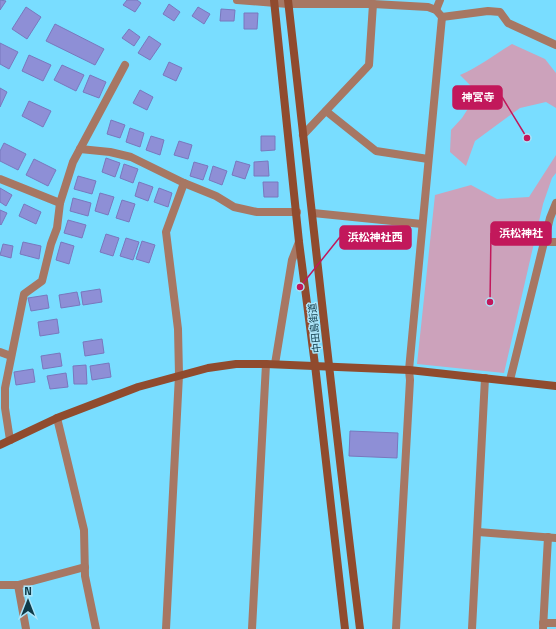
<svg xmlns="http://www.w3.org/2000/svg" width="556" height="629" viewBox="0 0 556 629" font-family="'Titillium Web','Noto Sans JP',sans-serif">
	<rect width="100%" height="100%" fill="#79ddff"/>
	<g fill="#cca2bb">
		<path d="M512 44 545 59 556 73V108L546 102 520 108 475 141 466 166 450 152 451 130 462 118 478 93 460 75C479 67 495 54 512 44Z"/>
		<path d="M556 155V173L552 178 543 204 504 373 417 364 435 195 471 185 497 199 529 197Z"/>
	</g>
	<g fill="#8e8fd6" stroke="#7878be">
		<path d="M0 0 6 1 0 10Z"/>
		<path d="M127 0H137L141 3 135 12 123 5Z"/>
		<path d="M169 4 180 12 174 21 163 14Z"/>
		<path d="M26 7 41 17 27 39 12 29Z"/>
		<path d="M198 7 210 14 204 24 192 16Z"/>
		<path d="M221 9 235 10 234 21H220Z"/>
		<path d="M244 13H258L257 29H244Z"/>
		<path d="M55 24 104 49 95 65 46 41Z"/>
		<path d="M129 29 140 37 134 46 122 38Z"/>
		<path d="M149 36 161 44 150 60 138 53Z"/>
		<path d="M0 43 18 52 9 69 0 64Z"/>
		<path d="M29 55 51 65 43 81 22 71Z"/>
		<path d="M169 62 182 68 176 81 163 75Z"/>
		<path d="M62 65 84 75 76 91 54 80Z"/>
		<path d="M90 75 106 82 99 98 83 92Z"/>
		<path d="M0 88 7 92 0 107Z"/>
		<path d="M140 90 153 97 147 110 133 103Z"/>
		<path d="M29 101 51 111 43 127 22 116Z"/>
		<path d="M111 120 125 125 120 138 107 134Z"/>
		<path d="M130 128 144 133 140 147 126 142Z"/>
		<path d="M151 136 164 140 160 155 146 150Z"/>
		<path d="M261 136H275V150L261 151Z"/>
		<path d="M179 141 192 145 188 159 174 155Z"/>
		<path d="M4 143 26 154 18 170 0 161V151Z"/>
		<path d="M106 158 120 163 115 177 102 172Z"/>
		<path d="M34 159 56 170 48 186 26 175Z"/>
		<path d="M236 161 250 165 245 179 232 175Z"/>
		<path d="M268 161 269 176H254V162Z"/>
		<path d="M194 162 208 166 203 180 190 176Z"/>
		<path d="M124 164 138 169 133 183 120 178Z"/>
		<path d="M213 166 227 171 222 185 209 180Z"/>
		<path d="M78 176 96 181 92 194 74 189Z"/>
		<path d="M139 182 153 187 148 201 135 196Z"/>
		<path d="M263 182H278V197H264Z"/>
		<path d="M0 188 12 195 6 206 0 202Z"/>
		<path d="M159 188 172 193 168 207 154 202Z"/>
		<path d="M100 193 114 197 108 215 95 211Z"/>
		<path d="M73 198 91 203 88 216 70 211Z"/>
		<path d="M122 200 135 204 129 222 116 218Z"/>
		<path d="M24 204 41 212 36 224 19 216Z"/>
		<path d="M0 210 7 213 1 225 0 224Z"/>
		<path d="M68 220 86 225 82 238 64 233Z"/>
		<path d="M106 234 119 238 113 256 100 252Z"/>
		<path d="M126 238 139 242 133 260 120 256Z"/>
		<path d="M142 241 155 245 149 263 136 259Z"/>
		<path d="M23 242 41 246 39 259 20 254Z"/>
		<path d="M61 242 74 246 69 264 56 260Z"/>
		<path d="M3 244 13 246 11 258 0 255Z"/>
		<path d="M100 289 102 302 83 305 81 292Z"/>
		<path d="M77 292 80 305 61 308 59 295Z"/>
		<path d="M47 295 49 308 31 311 28 298Z"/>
		<path d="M57 319 59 333 40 336 38 322Z"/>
		<path d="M102 339 104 353 85 356 83 342Z"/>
		<path d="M60 353 62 366 43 369 41 356Z"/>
		<path d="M109 363 111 377 92 380 90 366Z"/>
		<path d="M86 365 87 384H74L73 366Z"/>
		<path d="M33 369 35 382 16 385 14 372Z"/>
		<path d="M66 373 68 387 50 389 47 376Z"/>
		<path d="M350 431 398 433 397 458 349 456Z"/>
	</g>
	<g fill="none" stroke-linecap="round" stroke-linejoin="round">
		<g stroke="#a77763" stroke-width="8">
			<path d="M237 0 288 4H373L428 7 436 10 442 17 409 370 410 380 396 629"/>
			<path d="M436 10 440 0"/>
			<path d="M442 17 488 11 500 12 508 23 556 45"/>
			<path d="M326 111 376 151 428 159"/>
			<path d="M303 135 369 65 373 4"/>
			<path d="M80 149 110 152 131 157 184 183 216 196 234 207 257 212H297"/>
			<path d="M0 179 60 203"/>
			<path d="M313 213 422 224"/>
			<path d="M544 242H556"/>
			<path d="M0 352 11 356"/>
			<path d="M275 364 292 260 299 242"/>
			<path d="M510 380 550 218 556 203"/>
			<path d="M57 418 84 530 85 576 96 629"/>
			<path d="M10 440 5 408V388L24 294 42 281 51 244 57 228 60 203 73 162 125 65"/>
			<path d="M478 532 556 538"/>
			<path d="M0 585H18L85 567"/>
			<path d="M18 585 26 629"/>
			<path d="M543 623H556"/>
			<path d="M166 629 179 375 178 329 166 232 184 183"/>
			<path d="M252 629 266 364"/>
			<path d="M472 629 485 378"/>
			<path d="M543 629 548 537"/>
		</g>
		<g stroke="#904b2e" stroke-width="8">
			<path d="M274 0 299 242 315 365 345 629"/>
			<path d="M288 0C312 210 334 420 360 629"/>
			<path d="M0 445 57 418 138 387 208 368 236 364H266L409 370 556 386"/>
		</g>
	</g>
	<g text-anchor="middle" stroke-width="3" stroke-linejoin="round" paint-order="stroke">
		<g font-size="10" fill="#0e3a48" stroke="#ade5f9">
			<text transform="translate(314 328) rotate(-96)" y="4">中田島街道</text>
		</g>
	</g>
	<path fill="none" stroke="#c2185b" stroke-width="1.5" d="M527 138L502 97M490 302L491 233M300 287L340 237"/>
	<g fill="#c2185b" stroke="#ade5f9" stroke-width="1.5">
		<circle cx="527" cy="138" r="4"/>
		<circle cx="490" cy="302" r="4"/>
		<circle cx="300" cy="287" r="4"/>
	</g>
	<g fill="#c2185b" stroke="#c2185b" stroke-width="1.5">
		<rect x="453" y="86" width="49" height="23" rx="4"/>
		<rect x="491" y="222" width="60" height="23" rx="4"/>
		<rect x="340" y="226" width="71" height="23" rx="4"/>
	</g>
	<g font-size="11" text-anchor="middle" font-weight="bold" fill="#fff">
		<text x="478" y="101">神宮寺</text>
		<text x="521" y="237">浜松神社</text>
		<text x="375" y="241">浜松神社西</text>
	</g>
	<g transform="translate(28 601)" stroke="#ade5f9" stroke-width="3" paint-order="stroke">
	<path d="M0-3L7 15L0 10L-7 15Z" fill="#0e3a48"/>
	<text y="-6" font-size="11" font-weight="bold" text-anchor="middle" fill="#0e3a48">N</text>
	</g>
</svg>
